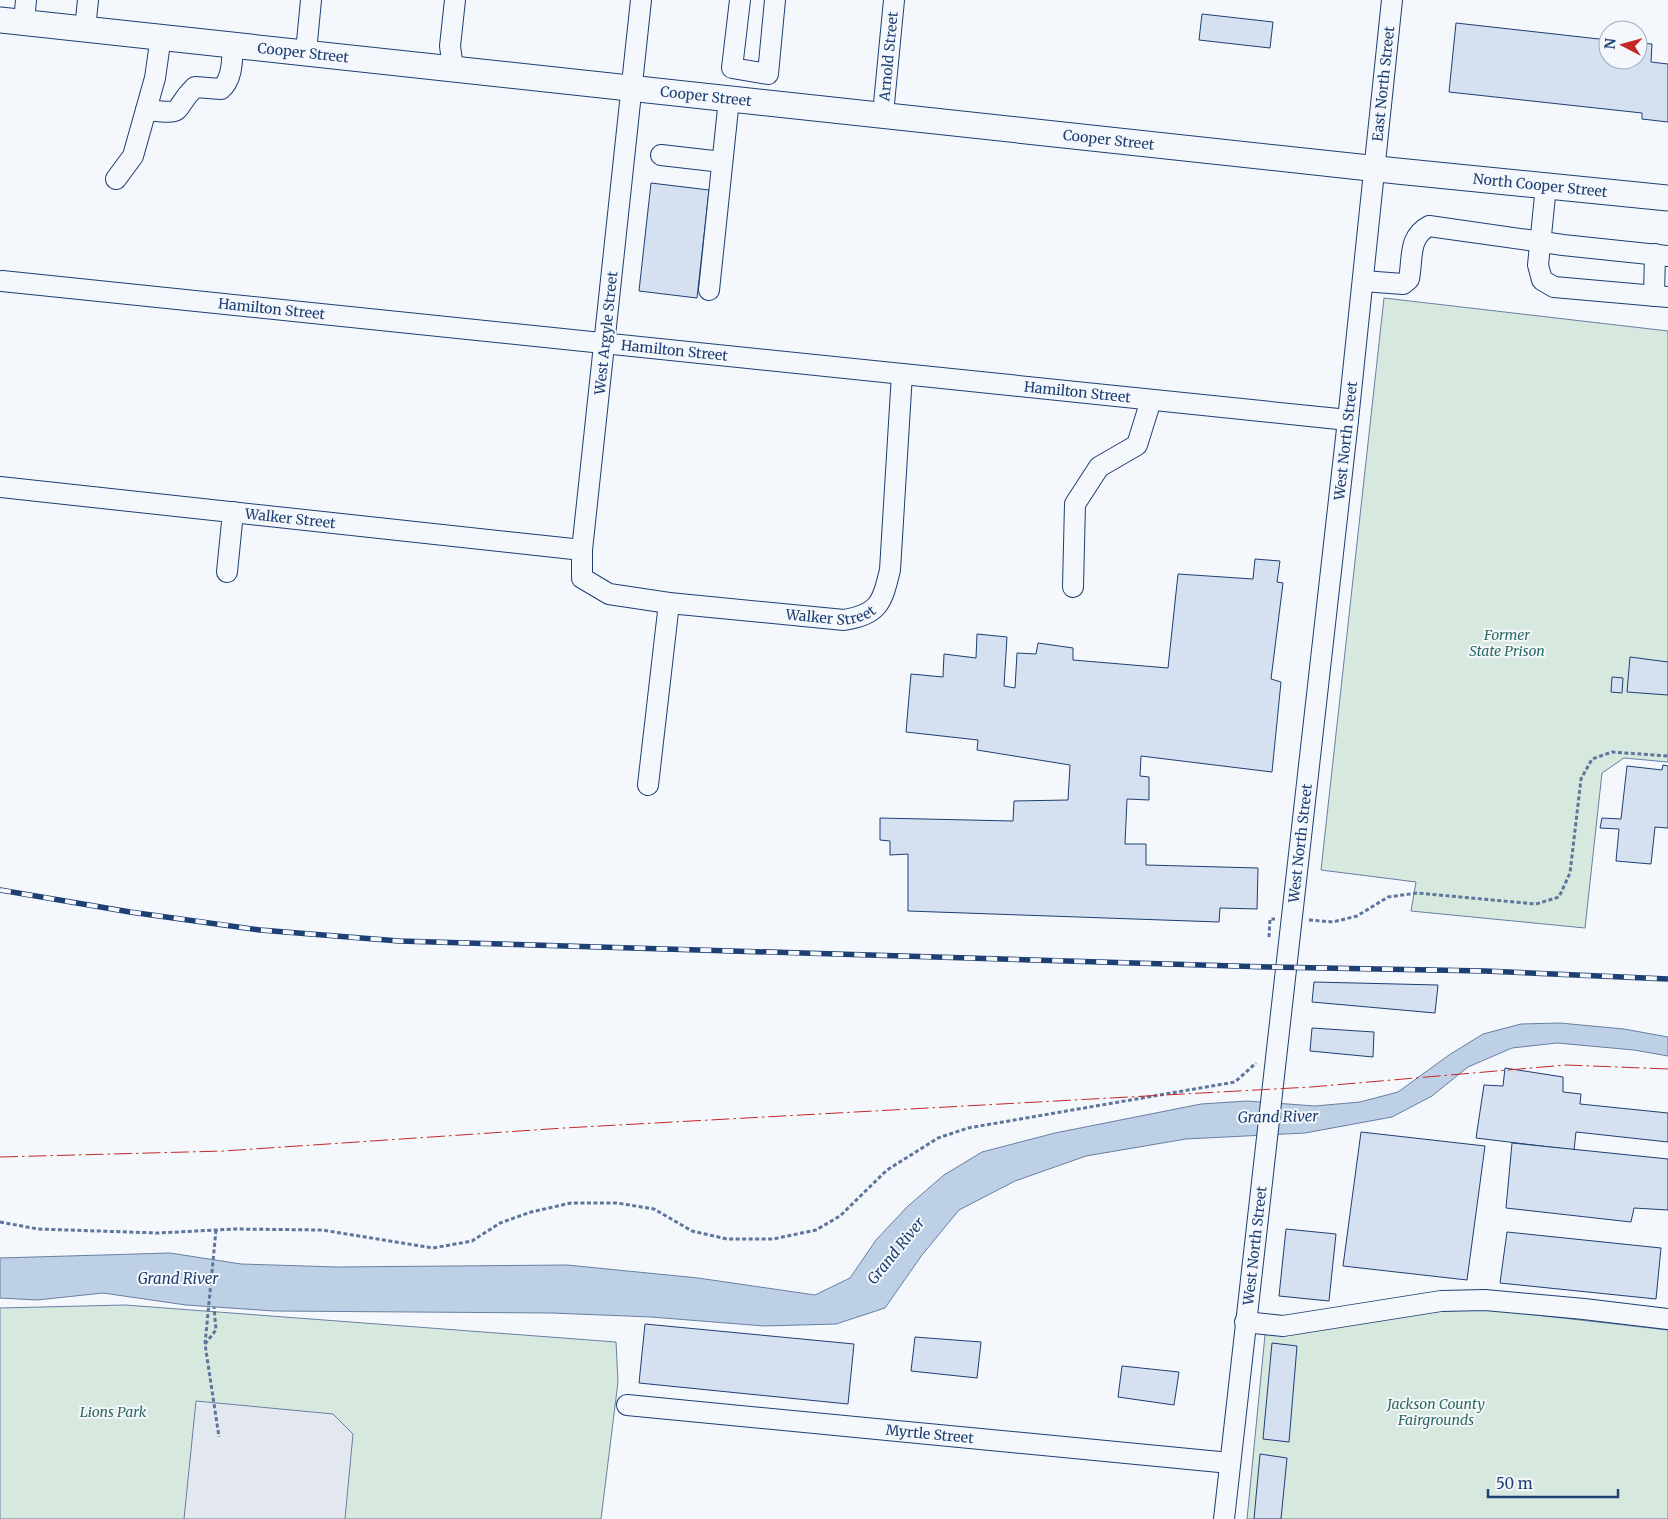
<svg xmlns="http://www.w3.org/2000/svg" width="1668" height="1519" viewBox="0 0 1668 1519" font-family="Merriweather,serif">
	<rect width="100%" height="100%" fill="#f4f7fb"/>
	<g fill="#d7e8df" stroke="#687fa3">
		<path d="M1384 298 1668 331V762L1624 758 1602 773 1585 928 1411 911 1416 882 1321 870Z"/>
		<path d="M1430 1303 1668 1330V1519H1247L1265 1335Z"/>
		<path d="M125 1305 616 1342 618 1382 601 1519H0V1308Z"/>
	</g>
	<path fill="#e3e8f0" stroke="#687fa3" d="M196 1401 333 1414 353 1434 345 1519H184Z"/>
	<path fill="#bed0e5" stroke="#687fa3" d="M1560 1023 1624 1029 1668 1037V1056L1634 1050 1557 1043 1512 1048 1468 1067 1432 1096 1392 1117 1305 1133 1186 1139 1086 1156 1015 1181 959 1210 922 1255 885 1308 836 1324 764 1326 651 1317 552 1313 274 1311 186 1305 103 1293 37 1300 0 1298V1258L170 1253 241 1264 337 1267 567 1265 698 1278 815 1295 850 1278 876 1240 908 1206 944 1175 982 1152 1055 1133 1201 1104 1247 1101 1315 1106 1360 1102 1398 1092 1449 1055 1483 1034 1521 1024Z"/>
	<g fill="#d5e0f0" stroke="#1d3f73">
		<path d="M1202 14 1273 22 1270 48 1199 40Z"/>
		<path d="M1456 23 1608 40V60H1638V43L1652 44 1651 62 1668 64V122L1642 119V113L1449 92Z"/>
		<path d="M651 183 709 190 697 298 639 291Z"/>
		<path d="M1255 559 1280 561 1277 582 1283 583 1271 679 1281 682 1272 772 1141 756 1140 776 1149 777V800L1127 799 1125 844H1146V865L1258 868 1257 909 1220 908 1219 922 908 911V854L890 855V841L880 840V818L1013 821 1014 801 1068 800 1070 765 977 750 978 740 906 732 911 674 943 677 944 654 976 658 977 634 1007 637 1004 686 1015 688 1017 653 1036 654 1038 643 1073 648V660L1168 668 1178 574 1253 579Z"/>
		<path d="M1630 657 1668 662V695L1627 692Z"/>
		<path d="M1612 677 1623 678 1622 693 1611 692Z"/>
		<path d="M1663 765 1668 766V828L1655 827 1651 864 1616 861 1619 829 1600 828 1602 818 1621 819 1627 766 1662 770Z"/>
		<path d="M1314 982 1438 985 1435 1013 1312 1002Z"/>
		<path d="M1312 1028 1374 1032 1373 1057 1310 1051Z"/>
		<path d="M1505 1068 1563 1077V1092L1581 1094 1580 1104 1668 1113V1142L1576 1132 1574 1150 1476 1138 1484 1085 1503 1086Z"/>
		<path d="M1361 1132 1485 1146 1467 1280 1343 1266Z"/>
		<path d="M1512 1143 1668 1159V1210L1634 1208 1631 1222 1506 1208Z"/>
		<path d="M1286 1229 1336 1234 1329 1301 1279 1296Z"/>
		<path d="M1507 1232 1661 1248 1656 1299 1500 1283Z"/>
		<path d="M645 1324 854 1344 848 1404 639 1383Z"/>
		<path d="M915 1337 981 1342 977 1378 911 1371Z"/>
		<path d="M1272 1343 1297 1346 1289 1442 1263 1439Z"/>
		<path d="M1122 1366 1179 1372 1174 1405 1118 1397Z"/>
		<path d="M1260 1454 1287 1458 1281 1519H1254Z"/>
	</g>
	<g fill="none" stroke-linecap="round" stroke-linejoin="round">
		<g stroke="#1d3f73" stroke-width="22">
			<g id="minor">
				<path id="s1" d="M641 0 582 550V578L609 594 669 603 844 620C879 614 882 603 890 570L902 374"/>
				<path d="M740 0 732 68 768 74 775 0"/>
				<path d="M24 22 26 0"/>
				<path d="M85 29 88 0"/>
				<path d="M306 52 311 0"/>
				<path d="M453 68 450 46 455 0"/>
				<path d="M146 110C189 115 170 111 195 87L221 89C233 79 232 59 233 44"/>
				<path id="s2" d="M883 114 894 0"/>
				<path d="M661 155 722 162"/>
				<path d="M116 179 133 156 155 78 161 36"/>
				<path d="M1546 186 1538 265 1542 280 1554 287 1668 297"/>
				<path id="s3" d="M2 281 1348 420"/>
				<path d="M1363 281 1403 284 1409 279C1413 258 1408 237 1429 226L1563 245 1668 256"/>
				<path d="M709 290 729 99"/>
				<path d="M1654 296 1655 254"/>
				<path id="s4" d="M0 487 582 550"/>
				<path d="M227 572 233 512"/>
				<path d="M1073 587 1075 504 1099 467 1137 445 1151 400"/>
				<path d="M648 785 669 603"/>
				<path d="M1245 1322 1283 1326 1441 1301 1485 1300 1584 1309 1668 1319"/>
				<path id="s5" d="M627 1405 1230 1463"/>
				<path id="s6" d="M1224 1519 1348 420 1392 0"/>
			</g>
		</g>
		<g stroke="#1d3f73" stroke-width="27">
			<g id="major">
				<path id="s7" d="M0 20 1397 171 1668 198"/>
			</g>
		</g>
		<g stroke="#5e769c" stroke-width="3" stroke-dasharray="4 2.5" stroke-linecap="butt">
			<path d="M1309 920 1333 922 1357 916 1388 897 1417 893 1536 904 1559 897 1570 873 1581 779 1592 759 1612 752 1668 756"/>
			<path d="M1269 937 1270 919H1275"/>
			<path d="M0 1222 38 1229 158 1233 235 1229 322 1230 433 1248 472 1241 500 1223 531 1212 571 1203H617L654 1209 692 1231 727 1239H773L816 1230 840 1216 887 1170 938 1138 968 1128 1235 1082 1256 1063"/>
			<path d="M216 1230 205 1344 219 1437"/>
			<path d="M205 1344 216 1330 214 1307"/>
		</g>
		<use href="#minor" stroke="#f4f7fb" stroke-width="20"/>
		<use href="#major" stroke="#f4f7fb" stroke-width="25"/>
		<g stroke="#1d3f73" stroke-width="5.5">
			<path id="rail" d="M0 890 130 912 260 930 399 941 1268 967 1485 971 1668 979"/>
		</g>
		<use href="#rail" stroke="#f4f7fb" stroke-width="4" stroke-dasharray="11" stroke-linecap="butt"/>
		<path stroke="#c62828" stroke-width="1" stroke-dasharray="18 4 2.5 4" stroke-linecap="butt" d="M0 1157 224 1151 564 1128 1311 1087 1566 1065 1668 1069"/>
	</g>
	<g text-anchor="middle" stroke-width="4" stroke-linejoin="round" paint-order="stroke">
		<g font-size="14" fill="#1d3f73" stroke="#f4f7fb">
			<text dy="5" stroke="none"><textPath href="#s7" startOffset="305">Cooper Street</textPath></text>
			<text dy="5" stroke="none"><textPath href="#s2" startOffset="58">Arnold Street</textPath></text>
			<text dy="5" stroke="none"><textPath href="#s6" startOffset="1444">East North Street</textPath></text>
			<text dy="5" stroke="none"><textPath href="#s7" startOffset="710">Cooper Street</textPath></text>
			<text dy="5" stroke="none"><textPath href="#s7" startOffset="1115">Cooper Street</textPath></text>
			<text dy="5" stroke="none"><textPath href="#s7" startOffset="1549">North Cooper Street</textPath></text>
			<text dy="5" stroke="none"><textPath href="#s3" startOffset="271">Hamilton Street</textPath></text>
			<text transform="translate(606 333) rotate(-84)" y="5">West Argyle Street</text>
			<text dy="5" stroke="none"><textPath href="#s3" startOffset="676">Hamilton Street</textPath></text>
			<text dy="5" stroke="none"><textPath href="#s3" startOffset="1081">Hamilton Street</textPath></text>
			<text dy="5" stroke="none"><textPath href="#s6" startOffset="1085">West North Street</textPath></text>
			<text dy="5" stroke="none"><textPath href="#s4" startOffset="292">Walker Street</textPath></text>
			<text dy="5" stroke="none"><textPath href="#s1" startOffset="836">Walker Street</textPath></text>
			<text dy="5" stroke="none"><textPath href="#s6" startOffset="680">West North Street</textPath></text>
			<text dy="5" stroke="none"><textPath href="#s6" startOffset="275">West North Street</textPath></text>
			<text dy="5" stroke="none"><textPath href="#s5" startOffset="304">Myrtle Street</textPath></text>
		</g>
		<g font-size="14" font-style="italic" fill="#2c6c60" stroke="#f4f7fb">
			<text x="1507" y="640">Former<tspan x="1507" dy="16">State Prison</tspan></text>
			<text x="1436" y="1409">Jackson County<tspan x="1436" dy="16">Fairgrounds</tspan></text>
			<text x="113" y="1417">Lions Park</text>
		</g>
		<g font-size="15" font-style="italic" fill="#1d3f73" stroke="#f4f7fb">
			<text transform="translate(1278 1117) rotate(-1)" y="5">Grand River</text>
			<text transform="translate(896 1251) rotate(-51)" y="5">Grand River</text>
			<text x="178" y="1284">Grand River</text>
		</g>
	</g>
	<g transform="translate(1623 45) rotate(276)"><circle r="24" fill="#f4f7fb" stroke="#9eadc5"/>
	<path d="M0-4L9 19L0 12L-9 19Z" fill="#c62828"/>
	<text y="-8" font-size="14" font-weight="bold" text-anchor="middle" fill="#1d3f73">N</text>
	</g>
	<path d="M1488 1489v8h130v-8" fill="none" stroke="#1d3f73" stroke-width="2.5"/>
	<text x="1496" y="1489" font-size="15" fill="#1d3f73" stroke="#f4f7fb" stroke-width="4" paint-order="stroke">50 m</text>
</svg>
